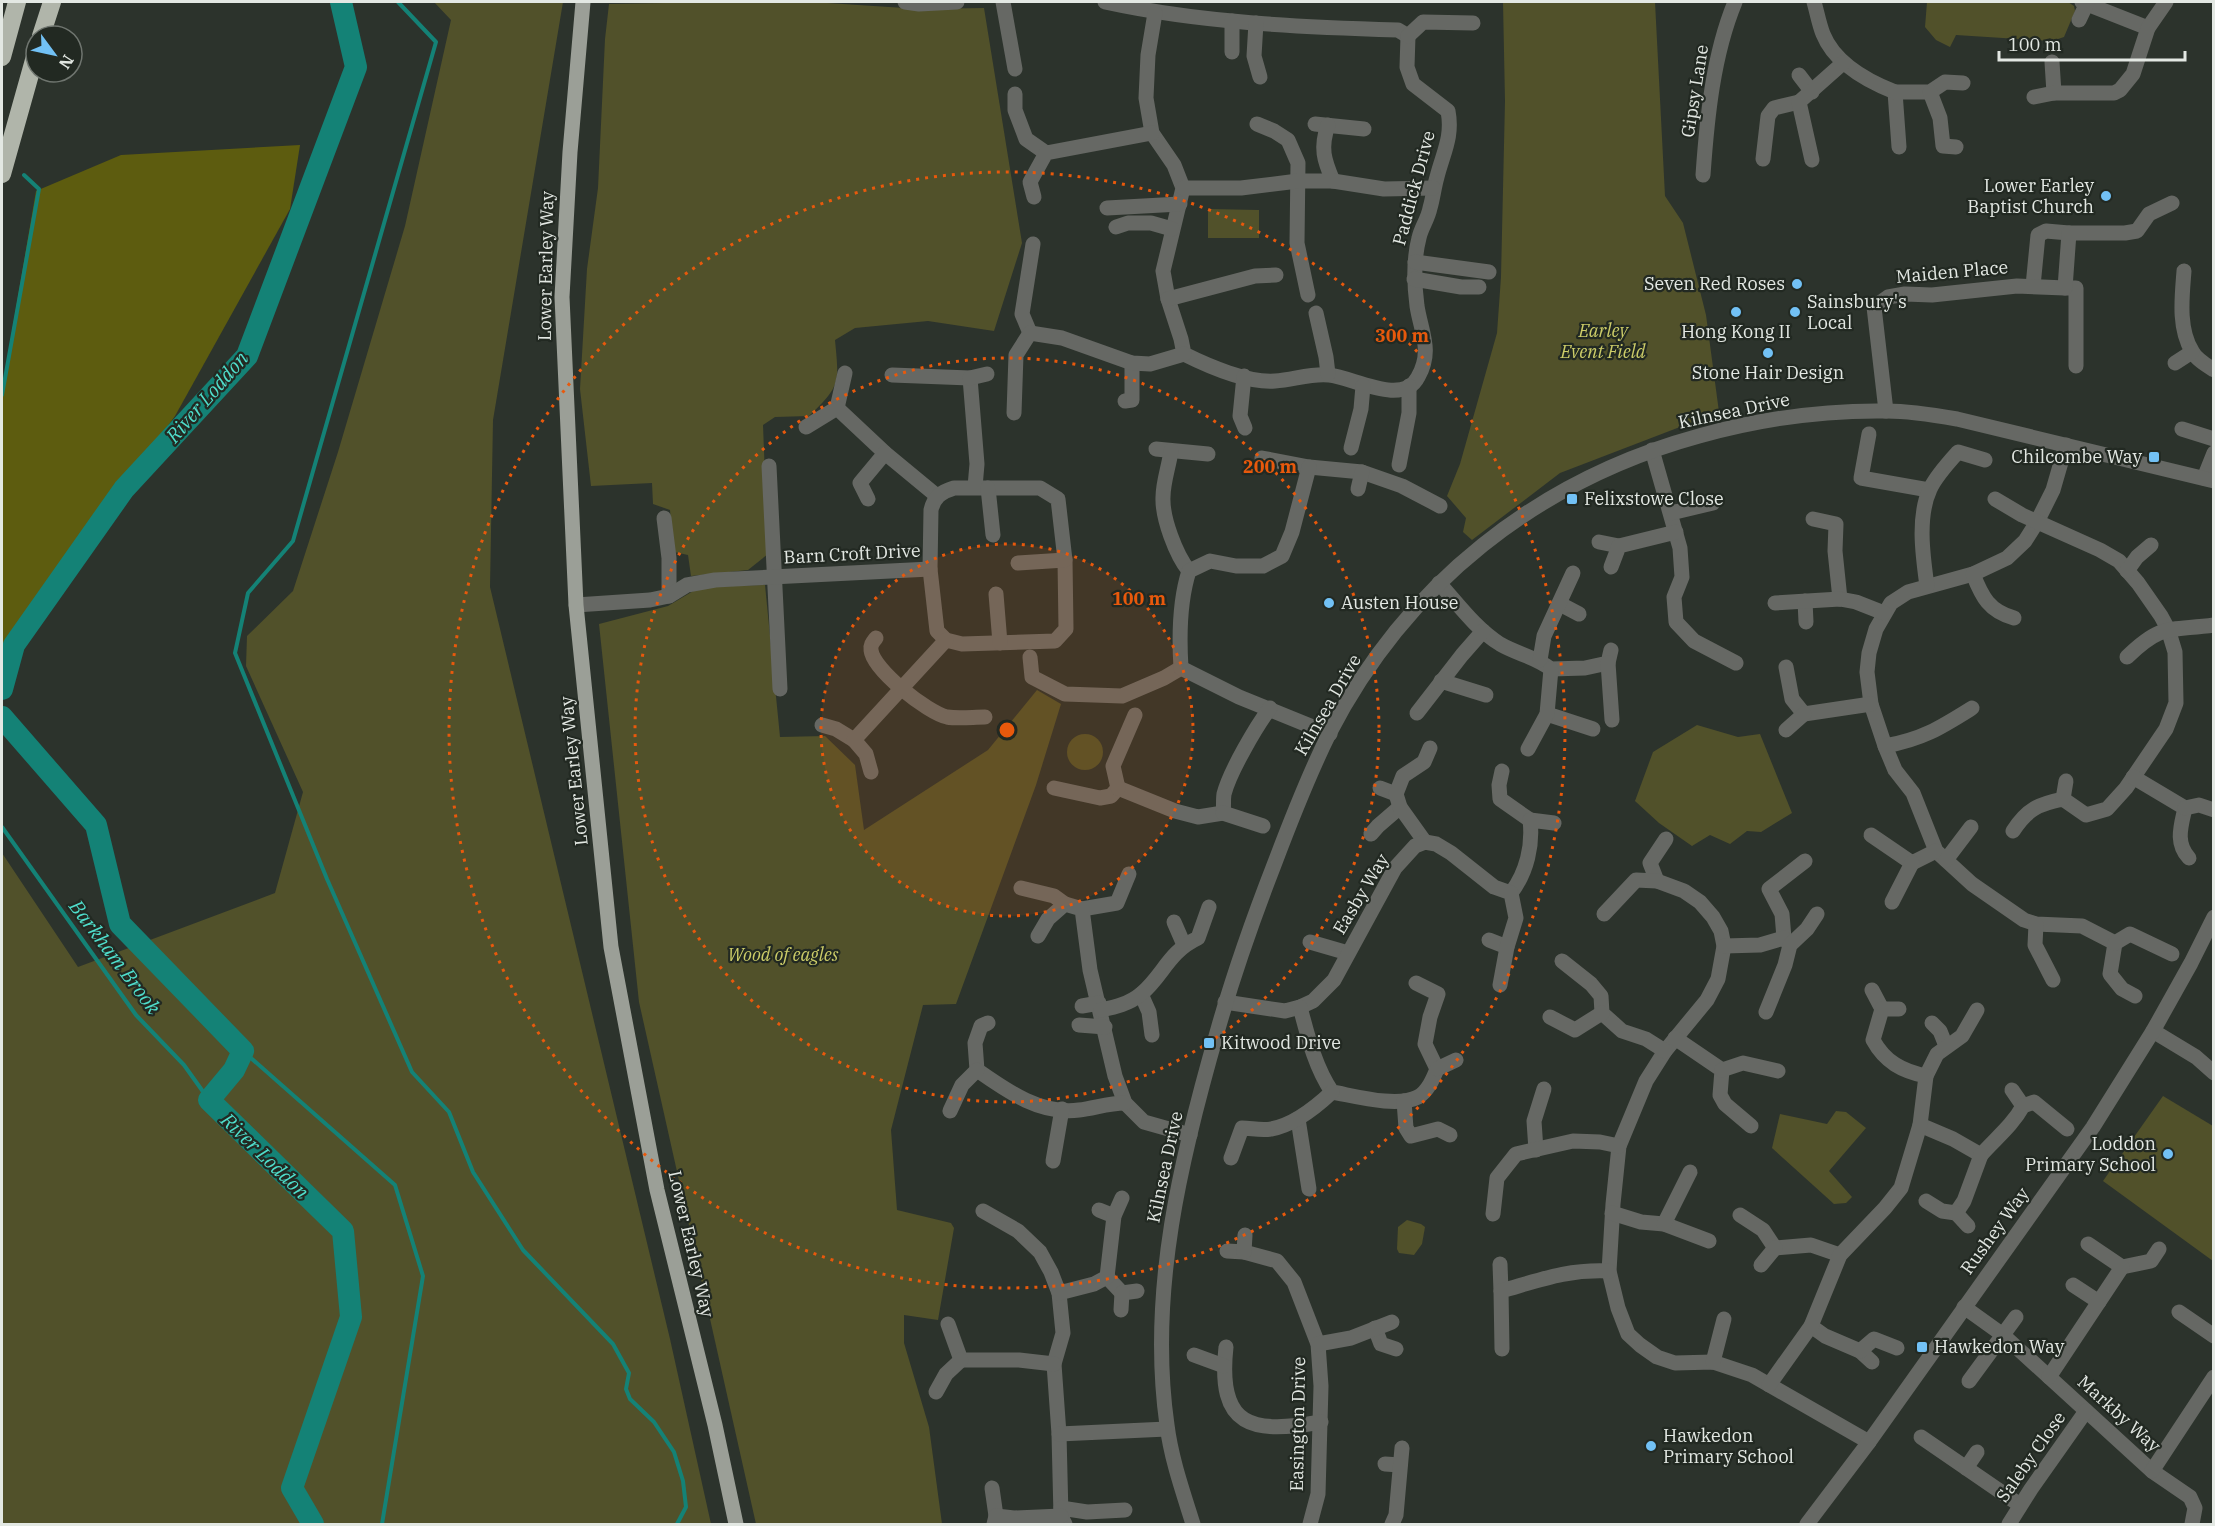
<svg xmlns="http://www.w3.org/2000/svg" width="2215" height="1526" viewBox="0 0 2215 1526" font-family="'IBM Plex Serif',serif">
	<rect width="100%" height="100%" fill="#2c332c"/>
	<g fill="#51512a">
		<path d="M434 2H563L493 420 490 587 670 1339 711 1524H2V853L78 967 275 893 303 792 246 666 247 636 293 591 338 452 405 226 451 20Z"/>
		<path d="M721 2H812L920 9 984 8 1022 243 994 331 928 321 855 328 835 340C839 382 841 386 809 416L775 417 763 425 768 554 748 570 691 576 688 555 674 552 670 510 653 504 652 483 591 486 580 389 587 269 598 188 605 39 609 4Z"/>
		<path d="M1503 2H1655L1665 196 1683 223 1706 315 1719 412 1560 473 1472 540 1463 532 1466 518 1447 496 1460 464 1497 333 1501 277 1505 101Z"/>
		<path d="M1927 2H2068L2074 6 2075 11 2064 37 2052 41 1956 35 1950 47 1936 40 1925 27Z"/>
		<path d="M1208 209 1259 210V238H1208Z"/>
		<path d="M765 585 780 737 825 736 855 765 864 830 988 750 1037 690 1061 704 1036 785 956 1004 923 1005 891 1130 897 1210 951 1223 954 1228 938 1320 904 1315V1343L929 1427 942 1524H756L639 1002 599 624 668 606 700 587Z"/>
		<path d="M1697 725 1738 737 1760 734 1792 813 1761 832 1747 831 1730 844 1710 835 1692 846 1659 823 1635 801 1653 752Z"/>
		<circle cx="1085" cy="752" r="18"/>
		<path d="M2163 1096 2213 1126V1261L2103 1181Z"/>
		<path d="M1836 1111 1846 1112 1866 1128 1829 1171 1852 1197 1846 1203 1834 1204 1772 1148 1780 1114 1827 1124Z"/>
		<path d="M1407 1220 1421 1224 1425 1227 1422 1244 1414 1255 1399 1253 1397 1249 1398 1227Z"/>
	</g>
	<path fill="#5d5c0f" d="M300 145 290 209 175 416 2 654V390L36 191 121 155Z"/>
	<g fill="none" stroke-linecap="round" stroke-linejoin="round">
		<g stroke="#148276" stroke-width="4">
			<path d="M398 2 436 42 293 541 248 593 235 653 327 879 412 1072 449 1112 473 1172 523 1250 613 1344 629 1373 626 1389 630 1399 654 1422 674 1452 683 1481 686 1507 677 1524"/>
			<path d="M2 395 39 189 24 175"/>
			<path d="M2 827 136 1015 184 1065 209 1100"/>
			<path d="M243 1051 395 1185 423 1276 382 1524"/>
		</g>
		<g stroke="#148276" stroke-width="22">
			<path d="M2 689 14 645 124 489 247 356 356 67 341 2"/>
			<path d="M2 717 96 825 120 924 243 1051 234 1070 209 1100 343 1231 351 1317 292 1488 313 1524"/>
		</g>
		<g stroke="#666864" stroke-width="15">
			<path d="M905 2 919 4 957 2"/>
			<path d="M1003 2 1015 69"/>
			<path d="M1105 2C1201 23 1300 27 1398 30L1408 36"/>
			<path d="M1814 2C1817 12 1819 24 1823 34 1835 64 1867 81 1895 92L1899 147"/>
			<path d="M2082 2 2148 28"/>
			<path d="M1155 13 1148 55 1146 98 1152 133 1174 165 1183 188 1163 271 1168 299 1181 339 1184 354C1208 366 1248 383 1275 381 1293 380 1311 373 1329 375 1352 377 1403 407 1418 377 1433 351 1421 332 1417 306 1414 283 1413 261 1419 238 1421 228 1428 219 1430 208 1433 198 1434 187 1437 177 1443 153 1453 137 1448 111L1413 84 1407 67 1408 36"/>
			<path d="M2079 20 2087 3"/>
			<path d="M1256 23 1254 56 1260 77"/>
			<path d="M1408 36 1423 22 1473 23"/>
			<path d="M1232 52V21"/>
			<path d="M2052 62 2054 93"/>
			<path d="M1799 75 1812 92"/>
			<path d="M1895 92H1930L1945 82 1963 83"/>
			<path d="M1930 92 1940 118 1943 146 1956 147"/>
			<path d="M1015 94V110L1026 139 1046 153"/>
			<path d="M2034 97 2054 93H2114L2120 90 2133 74 2148 28 2166 2"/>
			<path d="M1257 124 1274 131 1288 140 1298 163 1297 243 1308 295"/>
			<path d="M1315 124 1364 129"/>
			<path d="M1328 125C1320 148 1324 160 1333 181"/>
			<path d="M1763 159 1768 116 1774 108 1799 102"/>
			<path d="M1812 160 1799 102 1843 63"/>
			<path d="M1703 175C1707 118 1713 55 1735 2"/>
			<path d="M1183 188H1241L1298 181H1333L1384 189 1433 188"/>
			<path d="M1034 197 1030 182 1046 153 1152 133"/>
			<path d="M1107 208 1180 204"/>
			<path d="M1116 227 1128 223H1151L1172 229"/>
			<path d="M1415 262 1489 272"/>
			<path d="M2184 271C2182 297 2178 328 2192 351 2196 359 2206 365 2214 370"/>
			<path d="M1414 279 1461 287H1479"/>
			<path d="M2033 286 2038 235 2046 231 2069 233"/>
			<path d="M2065 288H2076V366"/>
			<path d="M1168 299 1255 276 1276 275"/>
			<path d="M1316 313 1326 357 1328 374"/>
			<path d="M1030 333 1022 314 1033 244"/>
			<path d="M2175 363 2192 352"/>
			<path d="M892 375 970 378 977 464 975 487"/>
			<path d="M1244 376 1240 416 1245 428"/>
			<path d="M970 378 987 374"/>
			<path d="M1125 401 1132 400V363"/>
			<path d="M837 408 845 373"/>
			<path d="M1886 411 1874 307 1888 297 1905 294 1932 295 2017 286 2065 288 2069 233H2125L2137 231 2149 214 2172 203"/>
			<path d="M1014 413 1016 355 1030 333 1062 338 1132 363 1150 364 1184 354"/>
			<path d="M806 427 837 408 885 453 937 496"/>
			<path d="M2182 429 2214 439"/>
			<path d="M1869 434 1861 478 1929 490"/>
			<path d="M2066 445 2053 490 2037 522 2025 541 2007 558 1973 574 1908 592 1891 603 1876 629 1869 653 1867 672 1871 704 1885 746 1895 770 1913 793 1936 851 1972 884 2024 920 2036 924 2082 926 2115 943 2110 974 2122 989 2135 996"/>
			<path d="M1351 448 1361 409 1363 386"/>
			<path d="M1156 449 1208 454"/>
			<path d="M1652 450 1680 548 1682 577 1674 597 1676 622 1694 641 1736 663"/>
			<path d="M1171 451C1169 466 1163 482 1163 497 1162 518 1176 555 1189 571"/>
			<path d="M1262 458 1309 467 1362 472 1402 486 1440 506"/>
			<path d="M1399 465 1409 413V386"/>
			<path d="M769 466 780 689"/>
			<path d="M2204 478 2214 453"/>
			<path d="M954 488H1040L1058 499 1065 560 1066 629 1055 641 962 644 946 640 937 631 930 569 931 510C934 497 941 492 954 488Z"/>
			<path d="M988 488 993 535"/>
			<path d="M1358 489 1362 472"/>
			<path d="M868 499 860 483 885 453"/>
			<path d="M1995 499 2022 515 2100 550 2119 561 2138 583 2161 616 2168 629 2175 652 2176 703 2166 729 2126 788 2107 809 2086 815 2063 799C2039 804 2027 809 2013 831"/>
			<path d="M1671 513 1713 503"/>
			<path d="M664 518 669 558V596"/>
			<path d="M1813 519 1836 524 1835 551 1840 599"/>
			<path d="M1599 542 1619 546"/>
			<path d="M1018 563 1065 560"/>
			<path d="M1611 567 1619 546 1676 532"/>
			<path d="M2127 571 2137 557 2151 545"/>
			<path d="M1973 574C1982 597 1989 611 2014 618"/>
			<path d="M1439 583C1458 604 1476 629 1500 644 1517 654 1536 657 1551 669L1585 668 1608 663 1611 650"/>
			<path d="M1927 586C1923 557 1917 517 1930 489 1936 476 1948 463 1958 452L1985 460"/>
			<path d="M996 594 1000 643"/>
			<path d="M1805 601 1806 622"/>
			<path d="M1775 603 1840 599 1856 602 1884 613"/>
			<path d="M1560 604 1579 614"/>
			<path d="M576 605 650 600 669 596 687 585 715 580 930 569"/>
			<path d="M876 638C873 642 870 645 871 650 873 670 928 713 947 717 959 719 973 717 985 717"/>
			<path d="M1030 657 1032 677 1065 694 1122 696 1164 678 1181 668"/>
			<path d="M2127 657C2162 623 2169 631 2214 625"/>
			<path d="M1540 660 1544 636 1573 573"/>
			<path d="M1608 663 1612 720"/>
			<path d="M1786 667 1792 699 1804 714 1871 704"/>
			<path d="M1181 668C1179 636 1179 602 1189 571L1210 561 1236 566H1263L1282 556 1292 532 1309 467"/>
			<path d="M1181 668 1239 697 1330 734"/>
			<path d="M1441 681 1486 695"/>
			<path d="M1417 713 1462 655 1483 631"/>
			<path d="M1547 714 1593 729"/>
			<path d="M822 725 836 729 854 740"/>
			<path d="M1786 730 1804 714"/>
			<path d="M1885 746C1923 739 1940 728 1972 708"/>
			<path d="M1528 749 1547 714 1551 669"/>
			<path d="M1502 771 1499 785 1500 799 1530 820"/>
			<path d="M871 772 866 754 854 740 946 640"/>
			<path d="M2133 777 2185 808C2181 826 2175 843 2189 858"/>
			<path d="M1054 788 1100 798 1111 796 1118 788"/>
			<path d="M1118 788 1175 811 1198 817 1223 813C1224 807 1223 800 1224 794 1230 771 1256 727 1270 708"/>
			<path d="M1118 788 1113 766 1135 715"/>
			<path d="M1380 788 1396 794"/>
			<path d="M2063 799 2066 781"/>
			<path d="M2185 808 2199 805 2214 810"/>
			<path d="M1223 813 1263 826"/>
			<path d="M1371 834 1378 826 1400 807"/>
			<path d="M1871 835 1912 863 1936 851"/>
			<path d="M1425 842 1400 807 1396 794 1403 776 1424 762 1430 748"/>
			<path d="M1946 860 1971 827"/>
			<path d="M1657 881 1650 863 1666 839"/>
			<path d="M1021 888 1054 896 1065 904"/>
			<path d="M1511 893C1527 872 1533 845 1530 820L1554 823"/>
			<path d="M1892 902 1912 863"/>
			<path d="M1082 909 1117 903 1129 874"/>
			<path d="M1604 914 1636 880 1657 881 1684 891 1700 902 1713 917 1721 931 1724 946 1718 979 1707 1000 1665 1051 1646 1081 1619 1146 1613 1204 1609 1271 1618 1308 1628 1334 1640 1345 1657 1357 1675 1363 1713 1362 1752 1375 1869 1442"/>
			<path d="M1174 922 1184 945"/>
			<path d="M2036 924 2035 945 2053 980"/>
			<path d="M1038 936 1048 919 1065 904 1082 909 1090 970 1115 1076 1125 1103 1144 1122 1190 1135"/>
			<path d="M1784 938 1782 914 1769 889 1805 861"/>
			<path d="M1489 940 1507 947"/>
			<path d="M1310 942 1348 953"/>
			<path d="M2115 943 2130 934 2172 954"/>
			<path d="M1724 946 1760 945 1784 938 1790 945"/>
			<path d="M1562 961 1591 984 1601 996 1602 1013 1622 1031 1646 1039 1665 1051"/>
			<path d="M1872 990 1882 1009"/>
			<path d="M1141 994 1149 1012 1152 1035"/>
			<path d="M1225 1002 1285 1011 1300 1007 1313 1001 1334 980 1395 868 1415 846 1425 842 1436 844 1451 853 1494 887 1511 893 1516 918 1507 947 1500 985"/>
			<path d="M1082 1006 1099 1003"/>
			<path d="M1300 1007C1308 1037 1315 1067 1332 1092 1355 1096 1397 1108 1418 1097 1428 1091 1433 1079 1437 1069L1425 1044 1430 1017 1438 994 1416 983"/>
			<path d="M1101 1010C1115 1007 1129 1004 1141 994 1163 976 1168 952 1198 938L1209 907"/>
			<path d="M1766 1012 1785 965 1790 945 1807 929 1817 914"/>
			<path d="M1550 1017 1575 1030 1602 1013"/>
			<path d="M988 1023 981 1026 975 1043 977 1070C1007 1091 1040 1115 1079 1110 1095 1108 1109 1103 1125 1103"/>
			<path d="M1932 1023 1940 1031 1946 1046"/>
			<path d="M1079 1025 1105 1027"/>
			<path d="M2153 1031 2196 1057 2214 1073"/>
			<path d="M1675 1038 1722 1070 1720 1095 1725 1104 1751 1126"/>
			<path d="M1437 1069 1456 1060"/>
			<path d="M1722 1070 1743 1063 1778 1071"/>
			<path d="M1926 1076 1937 1054 1962 1036 1977 1010"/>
			<path d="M2012 1090 2023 1106"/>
			<path d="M1404 1101 1406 1128 1411 1136 1438 1129 1450 1135"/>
			<path d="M950 1111 962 1085 977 1070"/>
			<path d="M1298 1119 1309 1189"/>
			<path d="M1920 1125 1953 1139 1981 1155C1996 1138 2012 1126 2023 1106L2034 1102 2067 1129"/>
			<path d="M1536 1150 1534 1121 1544 1089"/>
			<path d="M1231 1158 1242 1128C1251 1128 1261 1131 1271 1129 1294 1125 1315 1108 1332 1092"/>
			<path d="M1053 1161 1062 1109"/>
			<path d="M1926 1201 1942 1211 1956 1213 1964 1201 1981 1155"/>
			<path d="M1099 1210 1114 1216"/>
			<path d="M983 1211 1018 1231 1040 1252 1051 1272 1059 1293 1063 1333 1054 1364 1059 1434 1061 1516 1065 1524"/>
			<path d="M1612 1213 1641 1222 1664 1224 1709 1241"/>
			<path d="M1956 1213 1968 1226"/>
			<path d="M1493 1214 1497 1178 1516 1154 1573 1141 1600 1142 1619 1146"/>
			<path d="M1740 1215 1763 1230 1775 1248 1811 1245 1840 1255"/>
			<path d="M1664 1224 1690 1172"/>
			<path d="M1227 1251 1244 1252 1277 1261 1294 1282 1318 1344 1321 1386 1318 1494 1310 1524"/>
			<path d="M1244 1252 1245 1235"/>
			<path d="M1500 1264 1501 1291"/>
			<path d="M1761 1265 1775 1248"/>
			<path d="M2122 1267 2151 1261 2159 1249"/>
			<path d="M1107 1277 1122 1293 1137 1291"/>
			<path d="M2073 1285 2099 1302"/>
			<path d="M1059 1293 1094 1284 1107 1277 1114 1216 1122 1198"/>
			<path d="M1964 1307 2003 1335 2152 1471 2190 1497 2195 1508 2192 1524"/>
			<path d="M1121 1310 1122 1293"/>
			<path d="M2179 1312 2214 1336"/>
			<path d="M948 1324 961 1360H1019L1054 1364"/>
			<path d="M1811 1326 1825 1336 1860 1351 1872 1362"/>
			<path d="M1375 1328 1381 1344 1396 1349"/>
			<path d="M1318 1344 1351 1338 1392 1322"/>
			<path d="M1226 1347C1217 1428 1252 1434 1321 1422"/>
			<path d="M1502 1349 1501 1291C1540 1280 1568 1269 1609 1271"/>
			<path d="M1860 1351 1874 1339 1897 1348"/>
			<path d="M1194 1355 1224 1366"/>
			<path d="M1713 1362 1724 1319"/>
			<path d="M2049 1377 2122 1267 2088 1244"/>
			<path d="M1969 1381 2016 1317"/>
			<path d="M1769 1385 1811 1326 1840 1255 1885 1208 1901 1188 1920 1125 1926 1076C1902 1071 1885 1062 1873 1040L1882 1009H1899"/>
			<path d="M936 1392 946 1374 961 1360"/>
			<path d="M1059 1434 1167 1429"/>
			<path d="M1921 1437 2020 1505"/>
			<path d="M1385 1464 1400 1465"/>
			<path d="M1966 1468 1977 1452"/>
			<path d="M2152 1471 2214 1377"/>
			<path d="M992 1488 996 1516"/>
			<path d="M1061 1508 1087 1512 1125 1510"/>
			<path d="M994 1524 996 1516 1014 1518 1061 1516"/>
			<path d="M1193 1524C1183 1492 1171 1458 1167 1425 1148 1292 1181 1157 1218 1029 1234 973 1253 919 1274 865 1291 820 1308 776 1329 734 1406 584 1538 480 1699 436 1760 419 1824 410 1887 411 1910 411 1934 415 1957 419L2214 481"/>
			<path d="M1392 1524 1396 1515 1402 1448"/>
			<path d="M1807 1524 1869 1442 2093 1127 2153 1031 2191 963 2214 917"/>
			<path d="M2009 1524 2031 1489 2086 1411"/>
		</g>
		<path stroke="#9b9f97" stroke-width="15" d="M583 2 570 152 562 297 576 605 611 947 657 1190 715 1425 736 1524"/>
		<g stroke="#b0b5aa" stroke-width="18">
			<path d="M41 36 52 2"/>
			<path d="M2 57 17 2"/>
			<path d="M2 174 36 53"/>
		</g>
	</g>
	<circle cx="1007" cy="730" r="186" fill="#e8590c" fill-opacity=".12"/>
	<g fill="none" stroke="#e8590c" stroke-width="3" stroke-dasharray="3 6">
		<circle cx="1007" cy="730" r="186"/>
		<circle cx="1007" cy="730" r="372"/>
		<circle cx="1007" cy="730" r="558"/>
	</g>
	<g fill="#72c1f5" stroke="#222922" stroke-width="2">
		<circle cx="2106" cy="196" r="6"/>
		<circle cx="1797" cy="284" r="6"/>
		<circle cx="1736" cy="312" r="6"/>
		<circle cx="1795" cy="312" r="6"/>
		<circle cx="1768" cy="353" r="6"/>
		<rect x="2148" y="451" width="12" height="12" rx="3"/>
		<rect x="1566" y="493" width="12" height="12" rx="3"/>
		<circle cx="1329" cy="603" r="6"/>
		<rect x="1203" y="1037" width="12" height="12" rx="3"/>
		<circle cx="2168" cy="1154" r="6"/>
		<rect x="1916" y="1341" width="12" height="12" rx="3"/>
		<circle cx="1651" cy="1446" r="6"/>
	</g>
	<g text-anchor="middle" stroke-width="4.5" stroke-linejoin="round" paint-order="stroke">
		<g font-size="18" fill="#e3e8e3" stroke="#222922">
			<text transform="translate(1695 91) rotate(-81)" y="6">Gipsy Lane</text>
			<text transform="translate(1414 188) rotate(-75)" y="6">Paddick Drive</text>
			<text transform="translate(546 266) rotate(-89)" y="6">Lower Earley Way</text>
			<text transform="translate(1952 272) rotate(-5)" y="6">Maiden Place</text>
			<text transform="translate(1734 411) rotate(-12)" y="6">Kilnsea Drive</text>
			<text transform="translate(852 554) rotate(-3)" y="6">Barn Croft Drive</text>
			<text transform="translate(1328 705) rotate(-60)" y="6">Kilnsea Drive</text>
			<text transform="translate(574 771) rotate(-96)" y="6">Lower Earley Way</text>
			<text transform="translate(1361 894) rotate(-59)" y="6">Easby Way</text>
			<text transform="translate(1165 1167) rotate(-78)" y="6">Kilnsea Drive</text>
			<text transform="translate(1995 1231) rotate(-54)" y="6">Rushey Way</text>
			<text transform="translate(691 1244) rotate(77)" y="6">Lower Earley Way</text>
			<text transform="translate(2119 1414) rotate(42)" y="6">Markby Way</text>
			<text transform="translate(1298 1424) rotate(-89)" y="6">Easington Drive</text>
			<text transform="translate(2031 1457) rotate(-55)" y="6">Saleby Close</text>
		</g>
		<g font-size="18" fill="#e3e8e3" stroke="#222922" text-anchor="start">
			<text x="2094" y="192" text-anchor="end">Lower Earley<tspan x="2094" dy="21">Baptist Church</tspan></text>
			<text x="1785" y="290" text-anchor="end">Seven Red Roses</text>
			<text x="1807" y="308">Sainsbury's<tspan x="1807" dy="21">Local</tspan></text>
			<text x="1736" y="338" text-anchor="middle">Hong Kong II</text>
			<text x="1768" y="379" text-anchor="middle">Stone Hair Design</text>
			<text x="2142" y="463" text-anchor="end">Chilcombe Way</text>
			<text x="1584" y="505">Felixstowe Close</text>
			<text x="1341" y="609">Austen House</text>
			<text x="1221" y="1049">Kitwood Drive</text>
			<text x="2156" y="1150" text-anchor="end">Loddon<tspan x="2156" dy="21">Primary School</tspan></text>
			<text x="1934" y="1353">Hawkedon Way</text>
			<text x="1663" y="1442">Hawkedon<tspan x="1663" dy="21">Primary School</tspan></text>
		</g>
		<g font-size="18" font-style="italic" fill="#cccc68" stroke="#222922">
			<text x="1603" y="337">Earley<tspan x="1603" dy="21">Event Field</tspan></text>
			<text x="783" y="961">Wood of eagles</text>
		</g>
		<g font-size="20" font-style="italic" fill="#4fddcb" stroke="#222922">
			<text transform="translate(207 397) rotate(-49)" y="7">River Loddon</text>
			<text transform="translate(115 957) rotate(53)" y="7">Barkham Brook</text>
			<text transform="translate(265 1156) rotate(44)" y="7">River Loddon</text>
		</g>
	</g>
	<circle cx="1007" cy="730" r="9" fill="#e8590c" stroke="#222922" stroke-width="3"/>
	<g font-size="18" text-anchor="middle" font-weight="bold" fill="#e8590c" stroke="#222922" stroke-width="4.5" stroke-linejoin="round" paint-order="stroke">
		<text x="1402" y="342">300 m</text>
		<text x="1270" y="473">200 m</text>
		<text x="1139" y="605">100 m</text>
	</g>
	<rect width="2215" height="1526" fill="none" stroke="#e3e8e3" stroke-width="6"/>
	<g transform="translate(54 54) rotate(123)"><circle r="28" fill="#222922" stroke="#6f756f" stroke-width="1.5"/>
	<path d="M0-4.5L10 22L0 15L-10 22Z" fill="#72c1f5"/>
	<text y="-9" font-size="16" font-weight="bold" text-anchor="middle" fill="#e3e8e3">N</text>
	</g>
	<path d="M1999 51v9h186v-9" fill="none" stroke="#e3e8e3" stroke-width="3"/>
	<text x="2008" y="51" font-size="18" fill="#e3e8e3" stroke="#222922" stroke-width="4.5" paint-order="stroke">100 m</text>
</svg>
